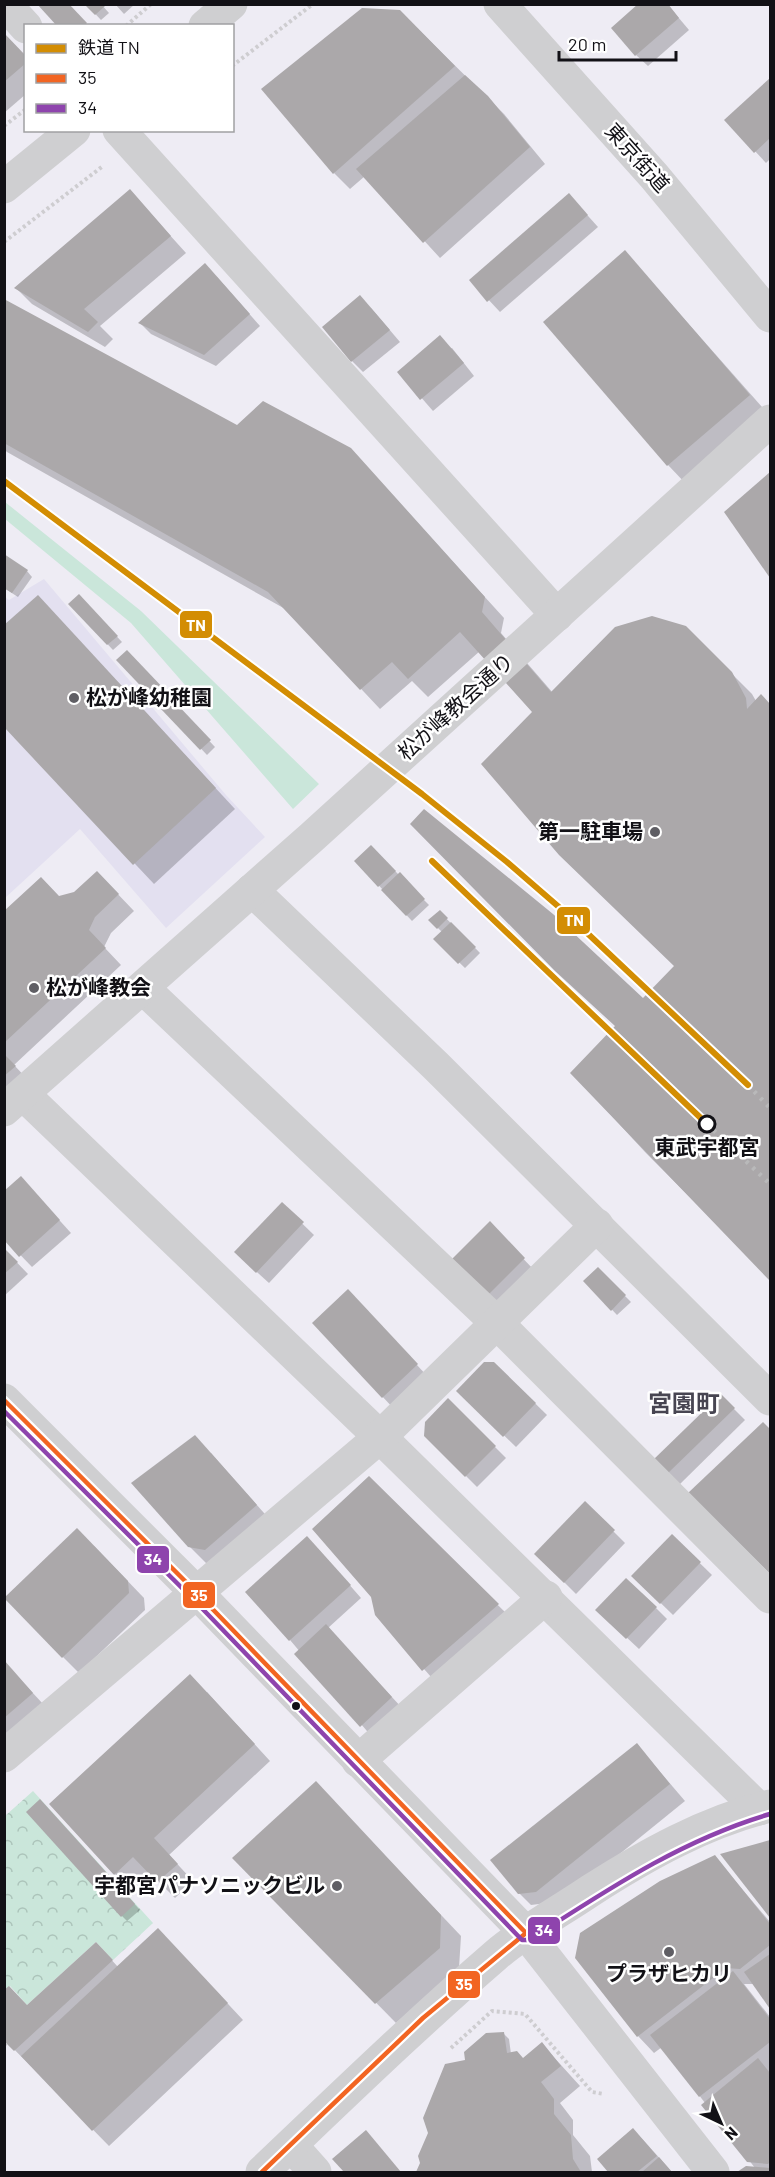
<svg xmlns="http://www.w3.org/2000/svg" width="775" height="2177" viewBox="0 0 775 2177" font-family="Barlow,'Noto Sans JP',sans-serif">
	<defs>
		<pattern id="forest-crowns" width="20" height="18" patternUnits="userSpaceOnUse" patternTransform="scale(1.5)"><rect width="20" height="18" fill="#cae6da"/><path d="M2 6a3 3 0 1 1 6 0M12 15a3 3 0 1 1 6 0" fill="none" stroke="#acc4ba"/></pattern>
	</defs>
	<rect width="100%" height="100%" fill="#eeecf4"/>
	<path fill="#e3e0f0" d="M44 579 226 795 265 837 166 928 80 829 5 898V597L9 600Z"/>
	<path fill="#cae6da" d="M5 502 141 611 319 784 293 809 131 623 5 519Z"/>
	<path fill="url(#forest-crowns)" d="M33 1791 153 1923 113 1960 96 1942 27 2005 10 1986 5 1990V1816Z"/>
	<g fill="#0003">
		<path d="M86 4H101L109 13 101 20Z"/>
		<path d="M115 4H135L124 14Z"/>
		<path d="M667 4 689 30 648 66 636 55Z"/>
		<path d="M417 28 504 114 545 164 440 258 365 176 350 189 334 173Z"/>
		<path d="M4 34 26 57V94L4 113Z"/>
		<path d="M770 80V159L766 163 726 120Z"/>
		<path d="M130 191 186 253 100 326 113 339 105 347 32 304 16 288Z"/>
		<path d="M580 207 598 227 500 312 471 281Z"/>
		<path d="M625 252 769 415 687 485 668 465Z"/>
		<path d="M217 277 260 326 216 366 151 334 140 323Z"/>
		<path d="M4 301 237 427 350 449 504 618 501 633 553 693 685 627 752 694 756 701 761 696 770 706V1278L645 1152 572 1073 675 967 534 712 480 651 428 697 412 681 380 709 287 610 7 452 4 449Z"/>
		<path d="M371 308 400 342 363 372 352 361Z"/>
		<path d="M452 348 474 376 433 411 399 372Z"/>
		<path d="M770 474V575L726 512Z"/>
		<path d="M27 571 32 577 18 597 4 588Z"/>
		<path d="M79 596 122 642 113 650 70 604Z"/>
		<path d="M57 617 235 809 154 884 4 725Z"/>
		<path d="M127 652 170 698 162 706 118 660Z"/>
		<path d="M172 701 215 747 207 755 164 709Z"/>
		<path d="M371 847 429 905 412 921 356 861Z"/>
		<path d="M113 889 134 911 111 933 104 947 121 965 14 1065 31 1083 4 1089V913L59 897Z"/>
		<path d="M440 912 480 953 465 968 435 939 442 932 431 921Z"/>
		<path d="M32 1190 71 1233 32 1267 4 1238Z"/>
		<path d="M282 1204 314 1235 269 1283 248 1264Z"/>
		<path d="M490 1224 535 1271 500 1306 454 1259Z"/>
		<path d="M4 1249 28 1274 4 1296Z"/>
		<path d="M598 1269 631 1302 617 1315 585 1281Z"/>
		<path d="M360 1303 428 1377 394 1409 314 1323Z"/>
		<path d="M494 1363 547 1415 516 1447 458 1391Z"/>
		<path d="M721 1396 745 1420 678 1486 654 1461Z"/>
		<path d="M448 1400 506 1458 477 1487 426 1436Z"/>
		<path d="M763 1424 770 1431V1572L690 1494Z"/>
		<path d="M211 1453 272 1522 222 1566 206 1563 189 1546Z"/>
		<path d="M369 1478 514 1621 440 1687 376 1615Z"/>
		<path d="M585 1503 625 1543 576 1594 536 1554Z"/>
		<path d="M672 1536 712 1575 673 1615 633 1576Z"/>
		<path d="M94 1546 144 1598 145 1610 79 1673 63 1657Z"/>
		<path d="M318 1549 361 1598 328 1628 403 1709 372 1737 290 1640Z"/>
		<path d="M656 1608 667 1619 639 1649 609 1621Z"/>
		<path d="M4 1662 44 1705 4 1739Z"/>
		<path d="M207 1692 270 1761 169 1855 193 1881 175 1898 150 1873 131 1890 115 1874Z"/>
		<path d="M637 1745 685 1801 574 1891 547 1903 531 1905 519 1893Z"/>
		<path d="M335 1803 461 1936 459 1968 396 2023 234 1858Z"/>
		<path d="M46 1807 140 1910 127 1921 122 1916Z"/>
		<path d="M770 1841V1915L723 1854Z"/>
		<path d="M715 1857 770 1922V2007L755 1984H744L770 2017V2172H740L746 2167 755 2168 662 2047 654 2053 638 2036 577 1958Z"/>
		<path d="M174 1946 243 2020 109 2146 4 2039 28 2007 108 1956 118 1967Z"/>
		<path d="M503 2033 509 2039 511 2054 524 2060 542 2044 580 2086 560 2103 573 2120V2135L590 2156 592 2172H418L467 2061Z"/>
		<path d="M633 2130 645 2142 672 2172H610L599 2159Z"/>
		<path d="M371 2138 400 2172H346L334 2159Z"/>
	</g>
	<g fill="#aba8aa">
		<path d="M37 4H69L87 23 84 26H57Z"/>
		<path d="M84 4H103L105 6 95 15Z"/>
		<path d="M638 4H668L679 18 635 56 611 28Z"/>
		<path d="M362 8 400 10 455 66 333 174 261 89Z"/>
		<path d="M4 33 26 56V63L4 82Z"/>
		<path d="M465 75 488 96 530 147 423 243 356 169Z"/>
		<path d="M770 78V138L754 153 724 120Z"/>
		<path d="M130 189 171 236 84 309 98 322 88 332 14 288Z"/>
		<path d="M569 193 588 215 487 302 469 280Z"/>
		<path d="M625 250 750 395 667 466 543 322Z"/>
		<path d="M205 263 250 314 204 355 138 323Z"/>
		<path d="M360 295 390 330 351 362 322 327Z"/>
		<path d="M4 299 237 425 263 401 351 448 485 597 482 612 551 692 615 627 652 616 686 626 732 672 746 698 747 709 761 694 770 704V1281L570 1073 615 1026 555 971 410 824 424 809 553 914 643 998 674 966 559 855 481 764 532 712 460 632 408 679 392 662 360 690 268 592 4 443Z"/>
		<path d="M440 335 464 363 420 400 397 372Z"/>
		<path d="M770 472V578L724 512Z"/>
		<path d="M4 554 28 570 12 593 4 588Z"/>
		<path d="M79 594 118 636 107 645 68 604Z"/>
		<path d="M38 595 216 788 133 865 4 727V625Z"/>
		<path d="M127 650 166 691 155 701 116 660Z"/>
		<path d="M172 699 211 740 200 750 161 709Z"/>
		<path d="M371 845 396 871 378 887 354 861Z"/>
		<path d="M97 871 119 894 95 917 89 930 106 948 4 1043V911L41 877 59 896 74 892Z"/>
		<path d="M400 872 425 899 406 916 381 890Z"/>
		<path d="M440 910 448 918 437 929 428 920Z"/>
		<path d="M451 922 476 947 458 964 433 939Z"/>
		<path d="M4 1054 16 1066 4 1076Z"/>
		<path d="M21 1176 60 1220 19 1257 4 1240V1191Z"/>
		<path d="M282 1202 304 1222 256 1273 234 1252Z"/>
		<path d="M490 1221 525 1258 488 1295 452 1259Z"/>
		<path d="M4 1248 18 1262 4 1274Z"/>
		<path d="M598 1267 626 1295 611 1311 583 1281Z"/>
		<path d="M348 1289 418 1364 382 1398 312 1323Z"/>
		<path d="M484 1362H494L536 1403 503 1437 456 1391Z"/>
		<path d="M721 1394 735 1408 666 1475 652 1461Z"/>
		<path d="M448 1398 496 1446 465 1477 424 1436 425 1422Z"/>
		<path d="M763 1422 770 1429V1574L688 1493Z"/>
		<path d="M195 1435 257 1505 205 1550 188 1547 131 1483Z"/>
		<path d="M369 1476 499 1604 422 1671 375 1615 371 1597 312 1529Z"/>
		<path d="M585 1501 615 1530 564 1583 534 1554Z"/>
		<path d="M77 1528 128 1581 129 1593 62 1658 4 1598Z"/>
		<path d="M672 1534 701 1562 660 1604 631 1576Z"/>
		<path d="M307 1536 351 1585 289 1641 245 1592Z"/>
		<path d="M626 1578 657 1607 626 1639 595 1610Z"/>
		<path d="M326 1624 392 1697 360 1727 294 1654Z"/>
		<path d="M4 1660 33 1693 4 1718Z"/>
		<path d="M190 1674 255 1744 154 1838 178 1864 157 1882 133 1857 114 1875 49 1804Z"/>
		<path d="M637 1743 670 1784 536 1892 518 1894 490 1860Z"/>
		<path d="M316 1781 441 1915 440 1948 375 2004 232 1858Z"/>
		<path d="M40 1799 135 1904 121 1917 26 1812Z"/>
		<path d="M770 1840V1918L720 1854Z"/>
		<path d="M715 1855 770 1924V1945L740 1969 726 1968 637 2037 575 1958 580 1933 660 1881Z"/>
		<path d="M158 1928 228 2003 92 2131 21 2056Z"/>
		<path d="M96 1942 113 1960 14 2051 4 2041V1990L9 1986 27 2005Z"/>
		<path d="M770 1954V2009L744 1972Z"/>
		<path d="M733 1971 770 2019V2042L699 2097 650 2035Z"/>
		<path d="M504 2032 507 2053 517 2051 523 2058 542 2042 561 2066 541 2082 554 2099V2114L571 2135 573 2159 581 2172H416L420 2163 418 2156 428 2133 423 2118 445 2064 465 2060 464 2052 486 2033Z"/>
		<path d="M758 2058 770 2073V2162L768 2164 747 2162 701 2105Z"/>
		<path d="M633 2128 657 2156 637 2172H608L597 2159Z"/>
		<path d="M366 2130 401 2172H344L332 2159Z"/>
		<path d="M659 2157 672 2172H642Z"/>
		<path d="M746 2166 770 2168V2172H737Z"/>
	</g>
	<g fill="none" stroke-linecap="round" stroke-linejoin="round">
		<g stroke="#cecdd0" stroke-width="4" stroke-dasharray="3 3" stroke-linecap="butt">
			<path d="M126 26 151 4"/>
			<path d="M232 66 313 4"/>
			<path d="M4 126 26 109"/>
			<path d="M4 242 103 166"/>
			<path d="M4 2045 6 2043"/>
			<path d="M451 2048 492 2011 525 2014 592 2092 604 2094"/>
		</g>
		<g stroke="#cfcfd1" stroke-width="33">
			<path d="M5 4 26 27"/>
			<path d="M205 26 231 4"/>
			<path d="M119 130 557 615"/>
			<path d="M4 187 74 130"/>
			<path d="M252 890 436 1066 770 1399"/>
			<path d="M143 988 498 1324 770 1597"/>
			<path d="M23 1094 380 1437 759 1809"/>
			<path d="M4 1110 312 837 770 421"/>
			<path d="M4 1400 197 1593 526 1933 713 2172"/>
			<path d="M4 1756 380 1437 597 1225"/>
			<path d="M358 1761 546 1597"/>
			<path d="M291 2145 315 2172"/>
			<path d="M262 2172C339 2099 415 2025 496 1955 524 1931 559 1912 590 1891 646 1855 705 1822 770 1806"/>
		</g>
		<path stroke="#cfcfd1" stroke-width="33" d="M500 4 654 176 770 316"/>
		<g stroke="#b9b9ba" stroke-width="4.5" stroke-dasharray="3 6" stroke-linecap="butt">
			<path d="M748 1085 770 1108"/>
			<path d="M707 1124 770 1184"/>
		</g>
		<g stroke="#fff" stroke-width="9">
			<path id="bus-1" d="M4 1400 197 1593 526 1933 423 2018 262 2172"/>
		</g>
		<g stroke="#fff" stroke-width="9">
			<path id="bus-2" d="M4 1411 192 1598 522 1940H529C607 1890 681 1840 770 1814"/>
		</g>
		<use href="#bus-1" stroke="#f26522" stroke-width="4.5"/>
		<use href="#bus-2" stroke="#8e44ad" stroke-width="4.5"/>
		<g stroke="#fff" stroke-width="10">
			<g id="rail-1">
				<path d="M4 481 422 794 507 862 567 914 748 1085"/>
				<path d="M432 861 707 1124"/>
			</g>
		</g>
		<use href="#rail-1" stroke="#d38d03" stroke-width="6"/>
	</g>
	<g fill="#5f5e64" stroke="#fff" stroke-width="2">
		<circle cx="74" cy="698" r="6"/>
		<circle cx="655" cy="832" r="6"/>
		<circle cx="34" cy="988" r="6"/>
		<circle cx="337" cy="1886" r="6"/>
		<circle cx="669" cy="1952" r="6"/>
	</g>
	<circle fill="#fff" stroke="#121116" stroke-width="3" cx="707" cy="1124" r="8"/>
	<circle fill="#121116" stroke="#fff" stroke-width="2" cx="296" cy="1706" r="5"/>
	<g text-anchor="middle" stroke-width="5" stroke-linejoin="round" paint-order="stroke">
		<g font-size="21" fill="#121116" stroke="#fff">
			<text transform="translate(637 158) rotate(48)" y="7">東京街道</text>
			<text transform="translate(456 707) rotate(-42)" y="7">松が峰教会通り</text>
		</g>
		<g font-size="21" font-weight="bold" fill="#121116" stroke="#fff" text-anchor="start">
			<text x="86" y="705">松が峰幼稚園</text>
			<text x="643" y="839" text-anchor="end">第一駐車場</text>
			<text x="46" y="995">松が峰教会</text>
			<text x="325" y="1893" text-anchor="end">宇都宮パナソニックビル</text>
			<text x="669" y="1981" text-anchor="middle">プラザヒカリ</text>
		</g>
		<g font-size="21" font-weight="bold" fill="#121116" stroke="#fff">
			<text x="707" y="1155">東武宇都宮</text>
		</g>
		<g font-size="24" font-weight="bold" fill="#474551" stroke="#fff">
			<text x="684" y="1412">宮園町</text>
		</g>
	</g>
	<g stroke="#fff" stroke-width="2">
		<rect x="179" y="610" width="34" height="29" rx="6" fill="#d38d03"/>
		<rect x="556" y="906" width="35" height="29" rx="6" fill="#d38d03"/>
		<rect x="136" y="1545" width="34" height="29" rx="6" fill="#8e44ad"/>
		<rect x="182" y="1581" width="34" height="28" rx="6" fill="#f26522"/>
		<rect x="527" y="1916" width="34" height="29" rx="6" fill="#8e44ad"/>
		<rect x="447" y="1970" width="34" height="29" rx="6" fill="#f26522"/>
	</g>
	<g font-size="16" text-anchor="middle" font-weight="bold" fill="#fff">
		<text x="196" y="631">TN</text>
		<text x="574" y="926">TN</text>
		<text x="153" y="1565">34</text>
		<text x="199" y="1601">35</text>
		<text x="544" y="1936">34</text>
		<text x="464" y="1990">35</text>
	</g>
	<rect width="775" height="2177" fill="none" stroke="#121116" stroke-width="12"/>
	<rect x="24" y="24" width="210" height="108" fill="#ffffff" stroke="#a0a0a2" stroke-width="1.5"/>
	<rect x="36" y="44" width="30" height="9" fill="#d38d03" stroke="#a0a0a2" stroke-width="1.5"/>
	<text x="78" y="54" font-size="18" fill="#121116">鉄道 TN</text>
	<rect x="36" y="74" width="30" height="9" fill="#f26522" stroke="#a0a0a2" stroke-width="1.5"/>
	<text x="78" y="84" font-size="18" fill="#121116">35</text>
	<rect x="36" y="104" width="30" height="9" fill="#8e44ad" stroke="#a0a0a2" stroke-width="1.5"/>
	<text x="78" y="114" font-size="18" fill="#121116">34</text>
	<g transform="translate(721 2123) rotate(136)" stroke="#ffffff" stroke-width="4.5" paint-order="stroke">
	<path d="M0-4.5L10 22L0 15L-10 22Z" fill="#121116"/>
	<text y="-9" font-size="16" font-weight="bold" text-anchor="middle" fill="#121116">N</text>
	</g>
	<path d="M559 51v9h117v-9" fill="none" stroke="#121116" stroke-width="3"/>
	<text x="568" y="51" font-size="18" fill="#121116" stroke="#ffffff" stroke-width="4.5" paint-order="stroke">20 m</text>
</svg>
